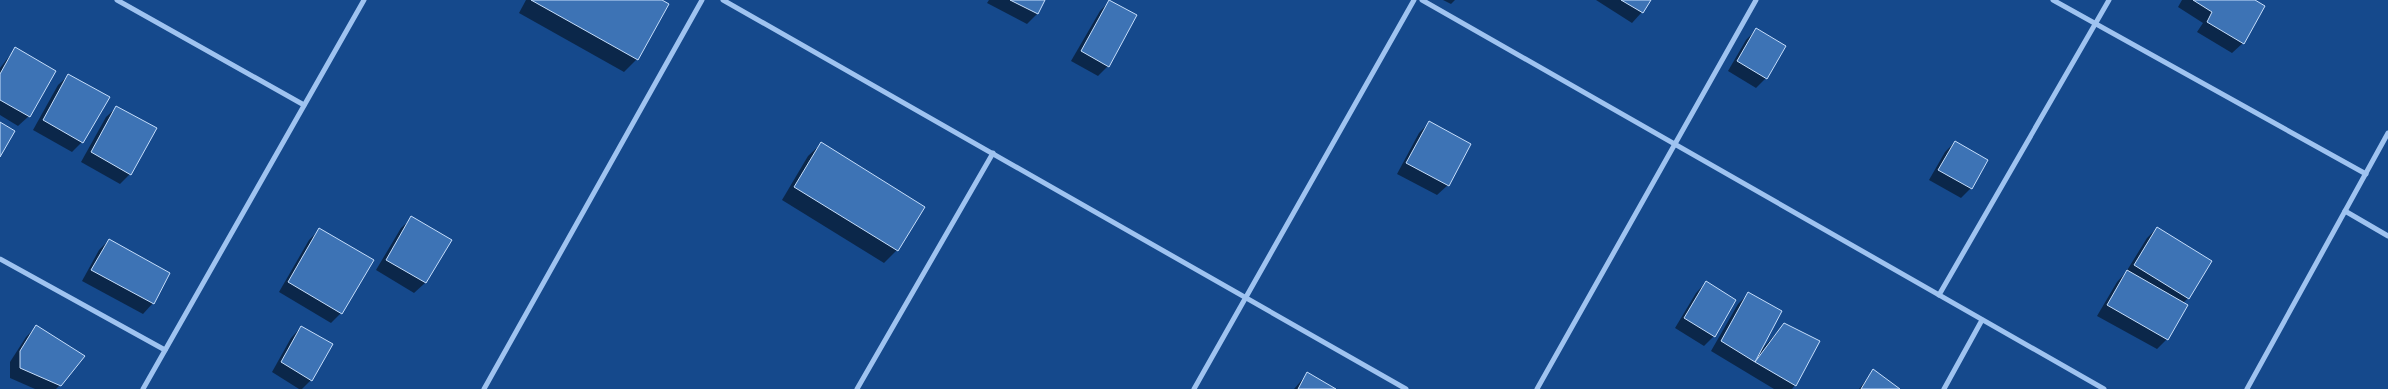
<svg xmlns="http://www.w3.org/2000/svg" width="2388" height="389" viewBox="0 0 2388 389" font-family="Quicksand,sans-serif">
	<rect width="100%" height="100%" fill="#15498c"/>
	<g fill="#0007">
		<path d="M526 0H660L667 4 637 59 624 72 519 13Z"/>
		<path d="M989 0H1044L1037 14 1027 24 987 3Z"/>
		<path d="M1443 0H1455L1451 4Z"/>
		<path d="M1596 0H1649L1642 12 1632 23Z"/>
		<path d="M2182 0H2253L2243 43 2232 53 2197 32 2203 23 2178 7Z"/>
		<path d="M1110 1 1108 66 1098 76 1071 61 1100 11Z"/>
		<path d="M1756 30 1766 78 1756 88 1728 71 1746 40Z"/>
		<path d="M15 49 29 116 18 126 0 115V68Z"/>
		<path d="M69 75 82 142 72 152 33 130 58 85Z"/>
		<path d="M117 107 130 174 120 184 81 162 106 117Z"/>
		<path d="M1429 123 1448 185 1437 195 1397 174 1419 133Z"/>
		<path d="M1955 142 1971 188 1961 198 1929 180 1945 152Z"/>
		<path d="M821 144 924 208 897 250 884 263 782 200 808 156Z"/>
		<path d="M412 218 450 240 425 283 414 293 376 270 401 228Z"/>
		<path d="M2157 228 2188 298 2183 303 2167 339 2157 349 2097 316 2117 282 2126 272 2147 238Z"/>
		<path d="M319 230 341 313 331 323 279 292 309 240Z"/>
		<path d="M109 240 169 273 153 303 143 314 82 281 99 250Z"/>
		<path d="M1706 282 1714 336 1704 346 1675 328 1696 293Z"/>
		<path d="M1748 294 1760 351 1784 325 1795 385 1792 389H1774L1711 351 1738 304Z"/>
		<path d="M36 327 60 385 56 389H35L10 378V362L26 337Z"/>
		<path d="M301 327 311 380 302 389H299L272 372 291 338Z"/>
		<path d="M1873 371 1897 389H1859Z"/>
		<path d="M1307 374 1334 389H1294Z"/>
	</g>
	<g fill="#3d73b5" stroke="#c5ddfb">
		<path d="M531 0H662L669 4 638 60Z"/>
		<path d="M1010 0H1045L1038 14Z"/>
		<path d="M1109 0 1137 15 1109 67 1081 51Z"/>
		<path d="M1621 0H1651L1643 13Z"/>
		<path d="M2193 0H2255L2265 6 2244 44 2207 22 2212 12Z"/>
		<path d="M1756 28 1786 46 1767 79 1737 61Z"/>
		<path d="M15 47 56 71 30 117 0 100V74Z"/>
		<path d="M68 74 110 97 83 143 43 120Z"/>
		<path d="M116 106 157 128 131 175 91 152Z"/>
		<path d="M1429 121 1471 144 1449 186 1406 163Z"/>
		<path d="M0 122 15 131 0 157Z"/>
		<path d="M1955 141 1988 160 1972 189 1938 170Z"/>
		<path d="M821 142 925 207 898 251 794 187Z"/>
		<path d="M411 216 452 240 426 283 386 260Z"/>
		<path d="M2157 227 2212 261 2189 299 2134 265Z"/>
		<path d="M319 228 374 260 342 314 288 282Z"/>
		<path d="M109 239 170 273 154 304 91 270Z"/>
		<path d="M2127 270 2188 305 2168 340 2107 305Z"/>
		<path d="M1706 281 1736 300 1715 337 1684 318Z"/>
		<path d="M1748 292 1782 311 1755 362 1721 341Z"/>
		<path d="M1784 323 1820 341 1796 386 1755 362Z"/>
		<path d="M36 325 85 356 61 386 20 368V351Z"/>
		<path d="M301 326 333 344 312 381 281 362Z"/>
		<path d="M1873 369 1900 389H1861Z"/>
		<path d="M1307 372 1336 389H1298Z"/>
	</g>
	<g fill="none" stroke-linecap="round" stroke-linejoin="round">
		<g stroke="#9fc3f0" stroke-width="5">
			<path d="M117 0 304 105"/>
			<path d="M723 0 1406 389"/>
			<path d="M1422 0 2104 389"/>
			<path d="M2053 0 2366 174"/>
			<path d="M2345 211 2388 236"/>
			<path d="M0 259 165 350"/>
			<path d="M1939 295 2109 0"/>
			<path d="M143 389 364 0"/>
			<path d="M484 389 702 0"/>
			<path d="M857 389 993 153"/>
			<path d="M1194 389 1414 0"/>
			<path d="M1537 389 1756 0"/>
			<path d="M1944 389 1982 320"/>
			<path d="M2247 389 2388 133"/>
		</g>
	</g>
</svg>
